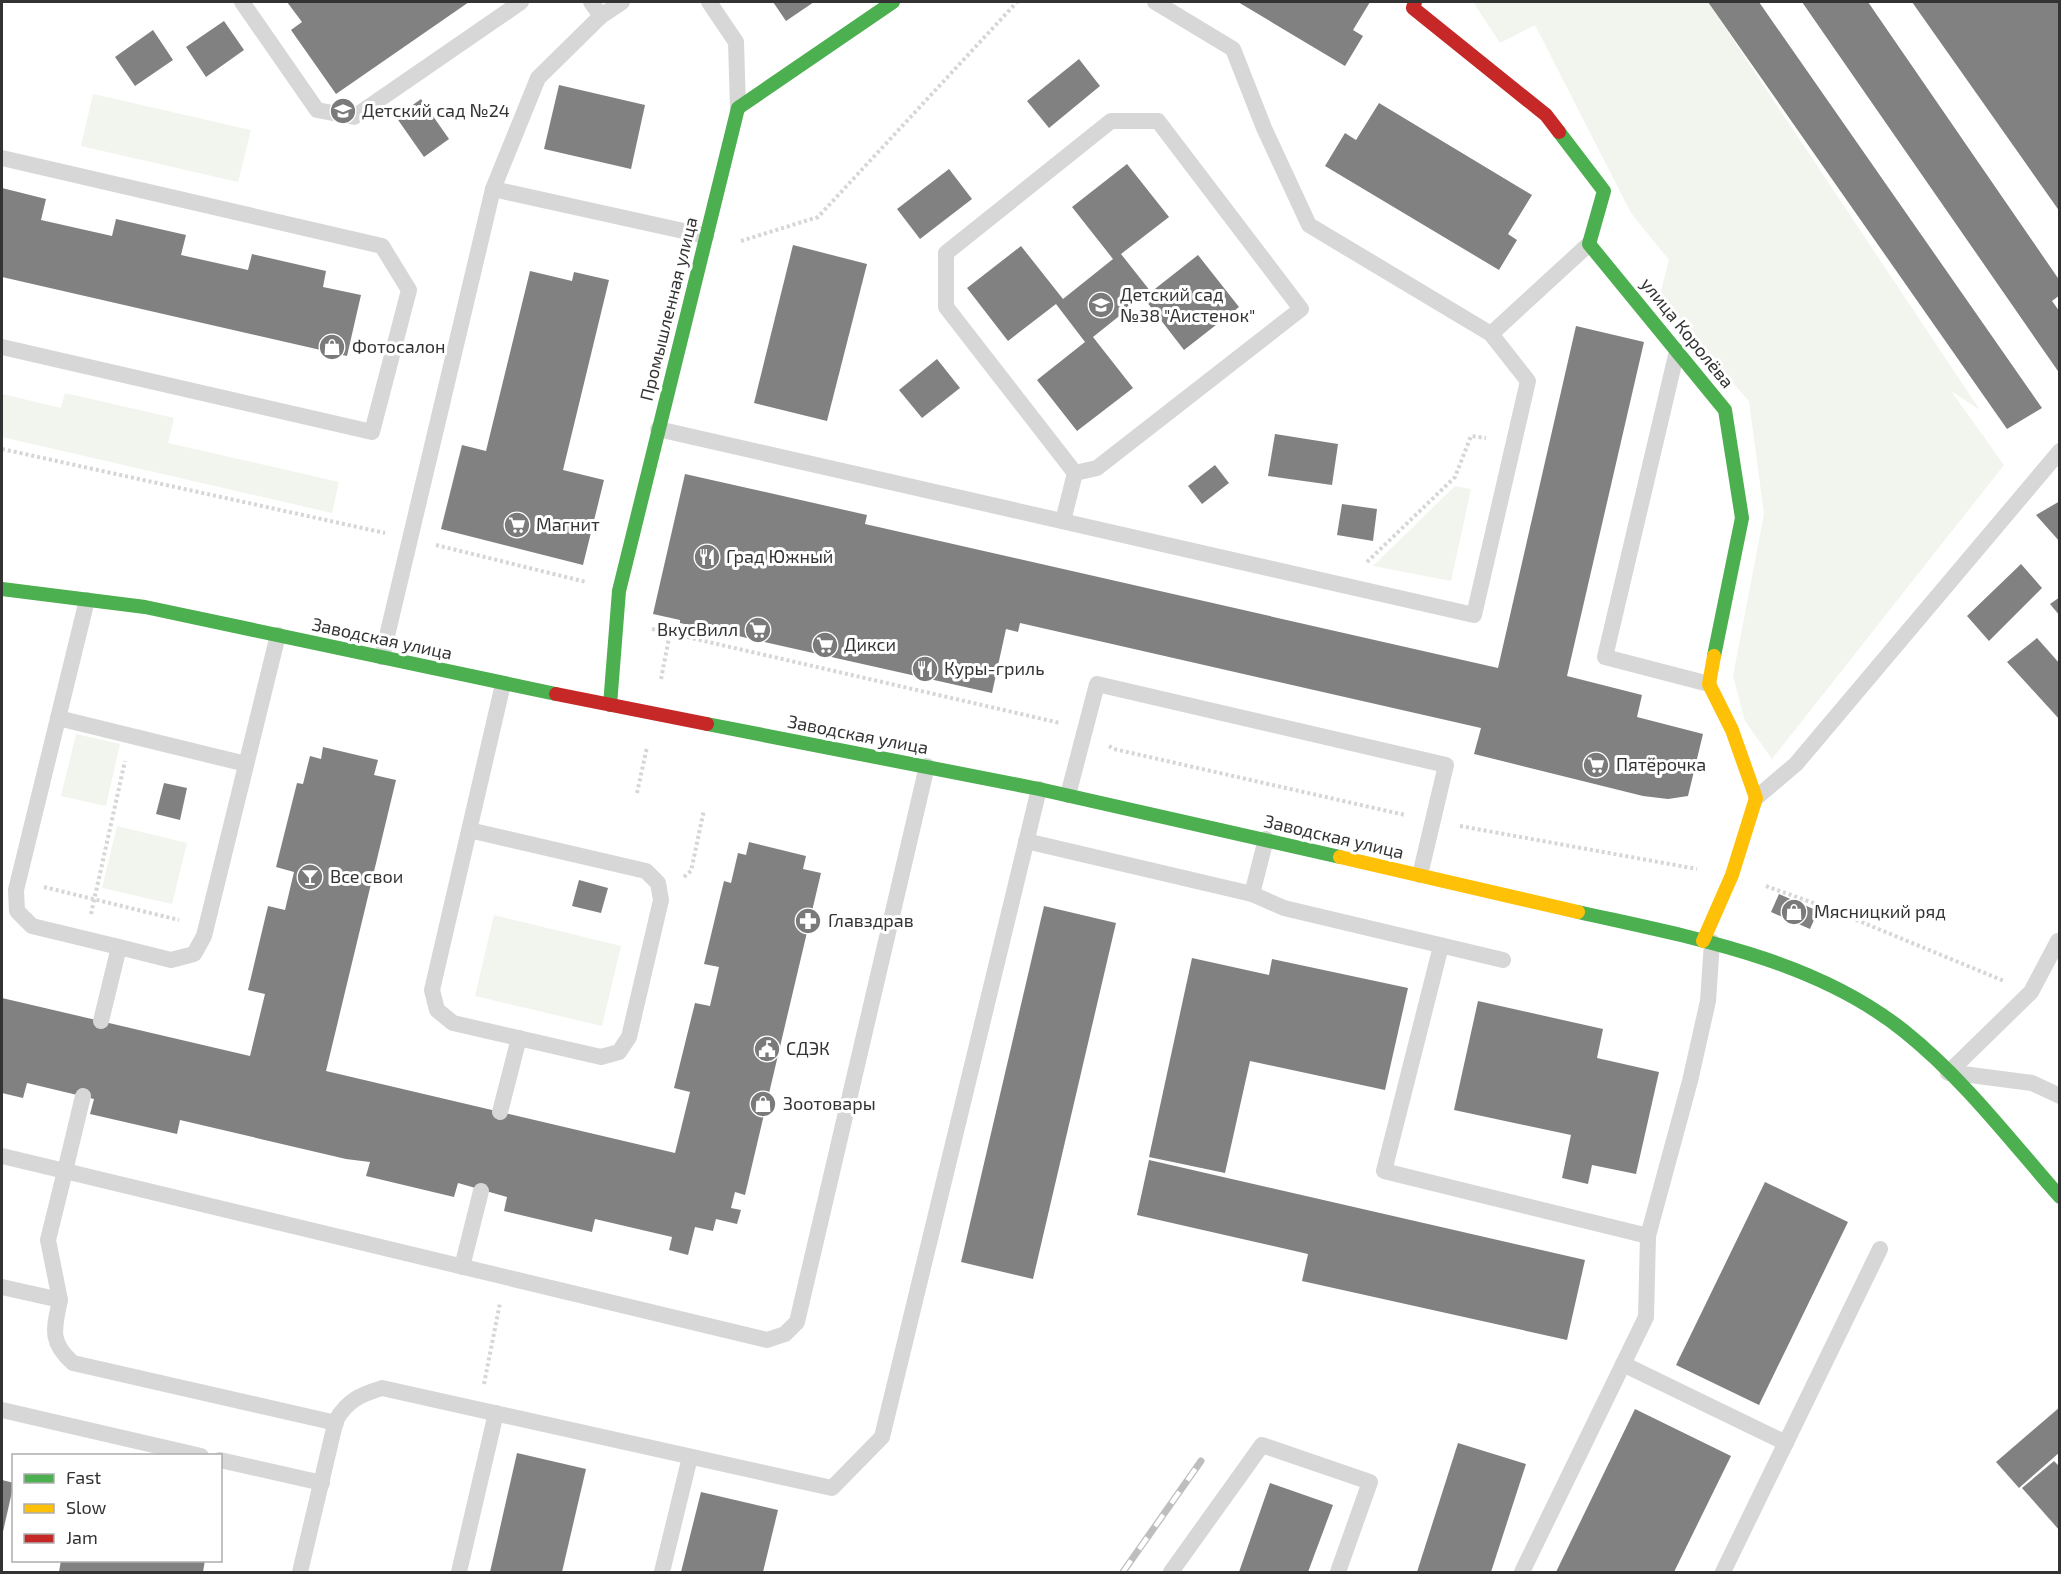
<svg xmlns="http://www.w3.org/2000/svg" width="2061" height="1574" viewBox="0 0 2061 1574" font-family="'Exo 2',sans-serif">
	<rect width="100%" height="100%" fill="#fff"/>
	<g fill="#f1f5ed">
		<path d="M1473 2H1708L1980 410 1951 391 2004 465 1772 759 1745 721 1733 676 1764 514 1749 401 1659 299 1669 260 1631 213 1535 25 1500 43Z"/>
		<path d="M93 94 251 130 238 182 81 146Z"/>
		<path d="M65 393 174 418 168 443 339 482 332 513 2 437V394L61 408Z"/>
		<path d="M1455 486 1471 489 1451 581 1373 566Z"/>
		<path d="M76 734 120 744 106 806 61 796Z"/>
		<path d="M117 826 187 843 172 904 102 888Z"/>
		<path d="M494 915 621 946 602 1026 475 996Z"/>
	</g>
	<g fill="#818181">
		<path d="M287 2H469L336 94 291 30 302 22Z"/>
		<path d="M773 2H814L786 21Z"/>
		<path d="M1238 2H1370L1353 30 1363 36 1345 66Z"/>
		<path d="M1708 2H1759L2042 408 2007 429Z"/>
		<path d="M1802 2H1868L2060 281V295L2052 301 2060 312V374Z"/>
		<path d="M1912 2H2060V212Z"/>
		<path d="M224 21 244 50 206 77 186 47Z"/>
		<path d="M153 30 173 60 135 86 115 57Z"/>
		<path d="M1079 59 1100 86 1049 128 1027 101Z"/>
		<path d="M559 85 645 105 631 169 544 149Z"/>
		<path d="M421 99 449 139 424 157 396 117Z"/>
		<path d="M1379 103 1532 195 1508 234 1517 240 1499 270 1325 166 1345 133 1356 140Z"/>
		<path d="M1127 164 1169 217 1121 254 1151 292 1198 255 1239 307 1184 350 1143 297 1093 337 1133 388 1077 431 1037 380 1085 342 1056 304 1008 341 967 288 1021 246 1063 299 1113 259 1072 207Z"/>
		<path d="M949 169 972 199 920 239 897 209Z"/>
		<path d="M2 188 46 199 41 220 112 236 116 219 186 235 181 255 248 270 252 254 326 271 323 287 361 295 347 356 2 277Z"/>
		<path d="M793 245 867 264 827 421 754 403Z"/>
		<path d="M530 271 572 281 574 272 609 280 563 470 604 480 583 565 441 529 462 445 486 451Z"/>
		<path d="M1576 326 1644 342 1567 676 1642 695 1637 717 1703 734 1688 796 1668 799 1643 796 1474 754 1481 728 1020 623 1018 632 1006 629 992 693 680 623V620L653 614 685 474 867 515 865 524 1498 668Z"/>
		<path d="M937 359 960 388 922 418 899 390Z"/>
		<path d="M1275 434 1338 444 1332 485 1268 476Z"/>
		<path d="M1215 465 1229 483 1202 504 1188 486Z"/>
		<path d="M2060 501V542L2036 515Z"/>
		<path d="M1342 504 1377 509 1373 541 1337 535Z"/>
		<path d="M2021 564 2042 588 1989 641 1967 616Z"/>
		<path d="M2060 597V616L2050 604Z"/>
		<path d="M2037 638 2060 664V720L2007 662Z"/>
		<path d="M323 747 378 760 374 775 396 780 326 1071 675 1153 690 1092 674 1088 695 1003 710 1006 719 967 704 964 724 881 731 883 738 853 746 855 749 842 806 856 803 869 821 873 745 1195 735 1192 731 1208 741 1210 737 1224 716 1219 713 1231 695 1227 688 1255 669 1250 672 1237 595 1219 592 1232 504 1211 507 1197 458 1183 454 1197 366 1176 370 1162 346 1159 180 1120 177 1134 90 1114 94 1099 27 1083 23 1098 2 1093V998L250 1056 265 994 248 990 268 906 285 910 294 872 276 867 297 783 303 784 310 756 321 759Z"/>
		<path d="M164 783 187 788 180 820 156 814Z"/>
		<path d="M579 880 608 888 601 913 572 906Z"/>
		<path d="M1779 894 1818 911 1810 929 1771 912Z"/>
		<path d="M1044 906 1116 923 1033 1279 961 1262Z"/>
		<path d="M1192 958 1269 975 1272 959 1408 988 1385 1090 1250 1061 1225 1173 1149 1157Z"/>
		<path d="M1478 1001 1603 1029 1597 1058 1659 1072 1636 1174 1592 1165 1588 1184 1562 1178 1571 1135 1454 1110Z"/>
		<path d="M1149 1160 1585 1260 1567 1340 1302 1281 1308 1254 1137 1215Z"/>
		<path d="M1765 1182 1848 1222 1759 1405 1676 1365Z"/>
		<path d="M2060 1407V1452L2019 1488 1996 1462Z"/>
		<path d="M1635 1409 1731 1456 1674 1572H1556Z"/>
		<path d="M1458 1443 1526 1464 1491 1572H1417Z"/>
		<path d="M517 1453 586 1469 562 1572H490Z"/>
		<path d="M2054 1461 2060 1467V1531L2022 1488Z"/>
		<path d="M2 1480 14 1483 2 1536Z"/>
		<path d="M1270 1483 1333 1505 1308 1572H1239Z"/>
		<path d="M701 1492 778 1510 763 1572H681Z"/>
		<path d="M61 1560H205L203 1572H59Z"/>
	</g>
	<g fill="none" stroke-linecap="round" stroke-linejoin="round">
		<g stroke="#d6d6d6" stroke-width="4" stroke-dasharray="3 3" stroke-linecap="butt">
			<path d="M741 241 818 217 1017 2"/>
			<path d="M2 449 385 533"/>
			<path d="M436 545 586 582"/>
			<path d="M1367 562 1455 477 1471 436 1486 438"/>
			<path d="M652 629 1060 723"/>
			<path d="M661 679 670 633"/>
			<path d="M1109 746 1114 749 1405 815"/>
			<path d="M637 793 647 747"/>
			<path d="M1460 826 1697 869"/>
			<path d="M684 877 691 871 704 810"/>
			<path d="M1766 886 1830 909 2004 981"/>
			<path d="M44 887 179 920"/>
			<path d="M91 914 125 761"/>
			<path d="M484 1384 500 1303"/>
		</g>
		<g stroke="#d7d7d7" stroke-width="16">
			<path d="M242 2 317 110 354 117 521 2"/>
			<path d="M709 2 736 42 738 108"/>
			<path d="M1155 2 1233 49 1264 128 1309 225 1491 334 1589 244"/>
			<path d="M601 16 622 2"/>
			<path d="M2 158 382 246 409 290 372 432 2 347"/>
			<path d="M493 189 538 78 601 16 591 2"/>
			<path d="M1677 351 1605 657 1709 684"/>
			<path d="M658 429 1474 615 1528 381 1491 334"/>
			<path d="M1063 521 1075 473 946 307V253L1111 121H1158L1301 309 1097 468 1075 473"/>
			<path d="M87 600 16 890 17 911 32 926 119 947"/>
			<path d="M382 657 493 189 706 236"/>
			<path d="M58 718 246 764"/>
			<path d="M1068 795 1097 684 1446 765 1420 875"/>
			<path d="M1756 798 1796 764 2060 451"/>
			<path d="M469 830 646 871 658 883 661 900 629 1037 619 1052 601 1057 453 1023 437 1010 432 990 503 684"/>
			<path d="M1026 841 1252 894 1266 839"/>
			<path d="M1252 894 1284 908 1503 960"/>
			<path d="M1441 946 1384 1171 1648 1236 1690 1081 1708 1001 1712 942"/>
			<path d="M101 1021 119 947 171 960 194 954 204 936 278 635"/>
			<path d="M1948 1073 2031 992 2058 941"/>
			<path d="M1955 1073 2032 1083 2060 1096"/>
			<path d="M83 1096 65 1171 767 1340 785 1334 797 1322 927 766"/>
			<path d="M500 1112 519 1038"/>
			<path d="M2 1156 65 1171 48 1240 60 1300"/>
			<path d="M462 1267 481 1191"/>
			<path d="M2 1287 60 1300C54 1329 49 1342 73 1363L336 1423"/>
			<path d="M1623 1364 1786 1443"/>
			<path d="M2 1410 201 1456"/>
			<path d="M220 1460 322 1483"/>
			<path d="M300 1572 336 1420C348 1400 360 1395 382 1388L832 1488 882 1437 1039 789"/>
			<path d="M459 1572 496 1413"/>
			<path d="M662 1572 690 1457"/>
			<path d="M1171 1572 1262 1445 1370 1482 1338 1572"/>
			<path d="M1522 1572 1646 1317 1648 1236"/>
			<path d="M1723 1572 1880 1249"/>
		</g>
		<g stroke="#4caf50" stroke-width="14">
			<path d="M1559 132 1604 191 1589 244 1725 410 1742 518 1714 656"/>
			<path d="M2 589 145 607 556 694"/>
			<path d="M610 705 619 591 738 108 893 2"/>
			<path d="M707 724 1039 789 1340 857"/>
			<path d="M1578 912C1689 937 1813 958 1904 1031 1964 1079 2010 1140 2060 1197"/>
		</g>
		<g stroke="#ffc107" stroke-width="14">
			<path d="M1340 857 1578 912"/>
			<path d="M1703 941 1732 875 1756 798 1732 730 1709 684 1714 656"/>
		</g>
		<g stroke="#c62828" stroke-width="14">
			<path d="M1415 2 1413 8 1546 115 1559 132"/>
			<path d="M556 694 707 724"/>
		</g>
		<g stroke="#bebebe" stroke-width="7">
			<path id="rail" d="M1123 1572 1201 1461"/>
		</g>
		<use href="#rail" stroke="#fff" stroke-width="4.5" stroke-dasharray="14" stroke-linecap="butt"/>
	</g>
	<defs>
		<g id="school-disc" transform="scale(1.35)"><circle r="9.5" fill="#7a7a7a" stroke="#fff"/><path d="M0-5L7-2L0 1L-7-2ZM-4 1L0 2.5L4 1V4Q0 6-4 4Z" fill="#fff"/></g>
		<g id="shop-disc" transform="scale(1.35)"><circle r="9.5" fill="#7a7a7a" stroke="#fff"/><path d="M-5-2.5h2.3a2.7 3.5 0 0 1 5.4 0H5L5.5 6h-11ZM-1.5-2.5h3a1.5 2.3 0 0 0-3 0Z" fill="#fff"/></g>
		<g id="supermarket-disc" transform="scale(1.35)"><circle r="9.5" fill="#7a7a7a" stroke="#fff"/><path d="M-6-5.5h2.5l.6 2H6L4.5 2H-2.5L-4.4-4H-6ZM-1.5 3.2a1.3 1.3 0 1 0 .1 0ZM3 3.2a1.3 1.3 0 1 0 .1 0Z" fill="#fff"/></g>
		<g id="restaurant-disc" transform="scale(1.35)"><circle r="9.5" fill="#7a7a7a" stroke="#fff"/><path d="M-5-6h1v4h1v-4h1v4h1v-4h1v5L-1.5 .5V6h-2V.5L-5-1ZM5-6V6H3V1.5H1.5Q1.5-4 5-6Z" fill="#fff"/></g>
		<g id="bar-disc" transform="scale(1.35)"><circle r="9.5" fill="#7a7a7a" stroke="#fff"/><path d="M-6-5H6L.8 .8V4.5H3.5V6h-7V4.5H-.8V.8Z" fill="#fff"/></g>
		<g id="pharmacy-disc" transform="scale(1.35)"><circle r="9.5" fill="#7a7a7a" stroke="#fff"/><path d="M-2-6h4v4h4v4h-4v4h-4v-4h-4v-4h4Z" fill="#fff"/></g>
		<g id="civic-disc" transform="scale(1.35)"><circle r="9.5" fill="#7a7a7a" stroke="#fff"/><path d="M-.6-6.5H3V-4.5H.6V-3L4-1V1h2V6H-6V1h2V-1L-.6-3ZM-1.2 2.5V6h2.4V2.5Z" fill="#fff"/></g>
	</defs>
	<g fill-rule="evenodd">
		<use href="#school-disc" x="343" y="111"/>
		<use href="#school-disc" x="1101" y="305"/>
		<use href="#shop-disc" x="332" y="347"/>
		<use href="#supermarket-disc" x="517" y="525"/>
		<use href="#restaurant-disc" x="707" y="557"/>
		<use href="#supermarket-disc" x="758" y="630"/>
		<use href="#supermarket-disc" x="825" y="645"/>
		<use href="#restaurant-disc" x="925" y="669"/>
		<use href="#supermarket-disc" x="1596" y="765"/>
		<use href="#bar-disc" x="310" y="877"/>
		<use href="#shop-disc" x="1794" y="912"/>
		<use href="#pharmacy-disc" x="808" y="921"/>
		<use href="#civic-disc" x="767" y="1049"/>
		<use href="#shop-disc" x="763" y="1104"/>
	</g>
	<g text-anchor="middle" stroke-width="6" stroke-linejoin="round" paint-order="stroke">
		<g font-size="18" fill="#333" stroke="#fff" text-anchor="start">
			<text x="362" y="117">Детский сад №24</text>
			<text x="1120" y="301">Детский сад<tspan x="1120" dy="21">№38 "Аистенок"</tspan></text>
			<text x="352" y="353">Фотосалон</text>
			<text x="536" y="531">Магнит</text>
			<text x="726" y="563">Град Южный</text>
			<text x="738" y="636" text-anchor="end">ВкусВилл</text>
			<text x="844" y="651">Дикси</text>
			<text x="944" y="675">Куры-гриль</text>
			<text x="1616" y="771">Пятёрочка</text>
			<text x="330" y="883">Все свои</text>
			<text x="1814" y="918">Мясницкий ряд</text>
			<text x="828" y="927">Главздрав</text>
			<text x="786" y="1055">СДЭК</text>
			<text x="783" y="1110">Зоотовары</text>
		</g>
		<g font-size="18" fill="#333" stroke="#fff">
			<text transform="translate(669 309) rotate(-76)" y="6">Промышленная улица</text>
			<text transform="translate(1687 333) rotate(51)" y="6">улица Королёва</text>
			<text transform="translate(382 639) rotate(12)" y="6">Заводская улица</text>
			<text transform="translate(858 735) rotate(11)" y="6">Заводская улица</text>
			<text transform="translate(1334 837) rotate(13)" y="6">Заводская улица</text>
		</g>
	</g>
	<rect width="2061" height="1574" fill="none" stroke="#333333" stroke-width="6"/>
	<rect x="12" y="1454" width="210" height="108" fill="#ffffff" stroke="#adadad" stroke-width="1.5"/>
	<rect x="24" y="1474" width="30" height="9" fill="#4caf50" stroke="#adadad" stroke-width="1.5"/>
	<text x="66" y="1484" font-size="18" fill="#333333">Fast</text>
	<rect x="24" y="1504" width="30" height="9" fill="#ffc107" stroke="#adadad" stroke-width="1.5"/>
	<text x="66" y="1514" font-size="18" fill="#333333">Slow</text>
	<rect x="24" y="1534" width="30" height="9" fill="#c62828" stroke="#adadad" stroke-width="1.5"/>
	<text x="66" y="1544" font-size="18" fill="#333333">Jam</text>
</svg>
